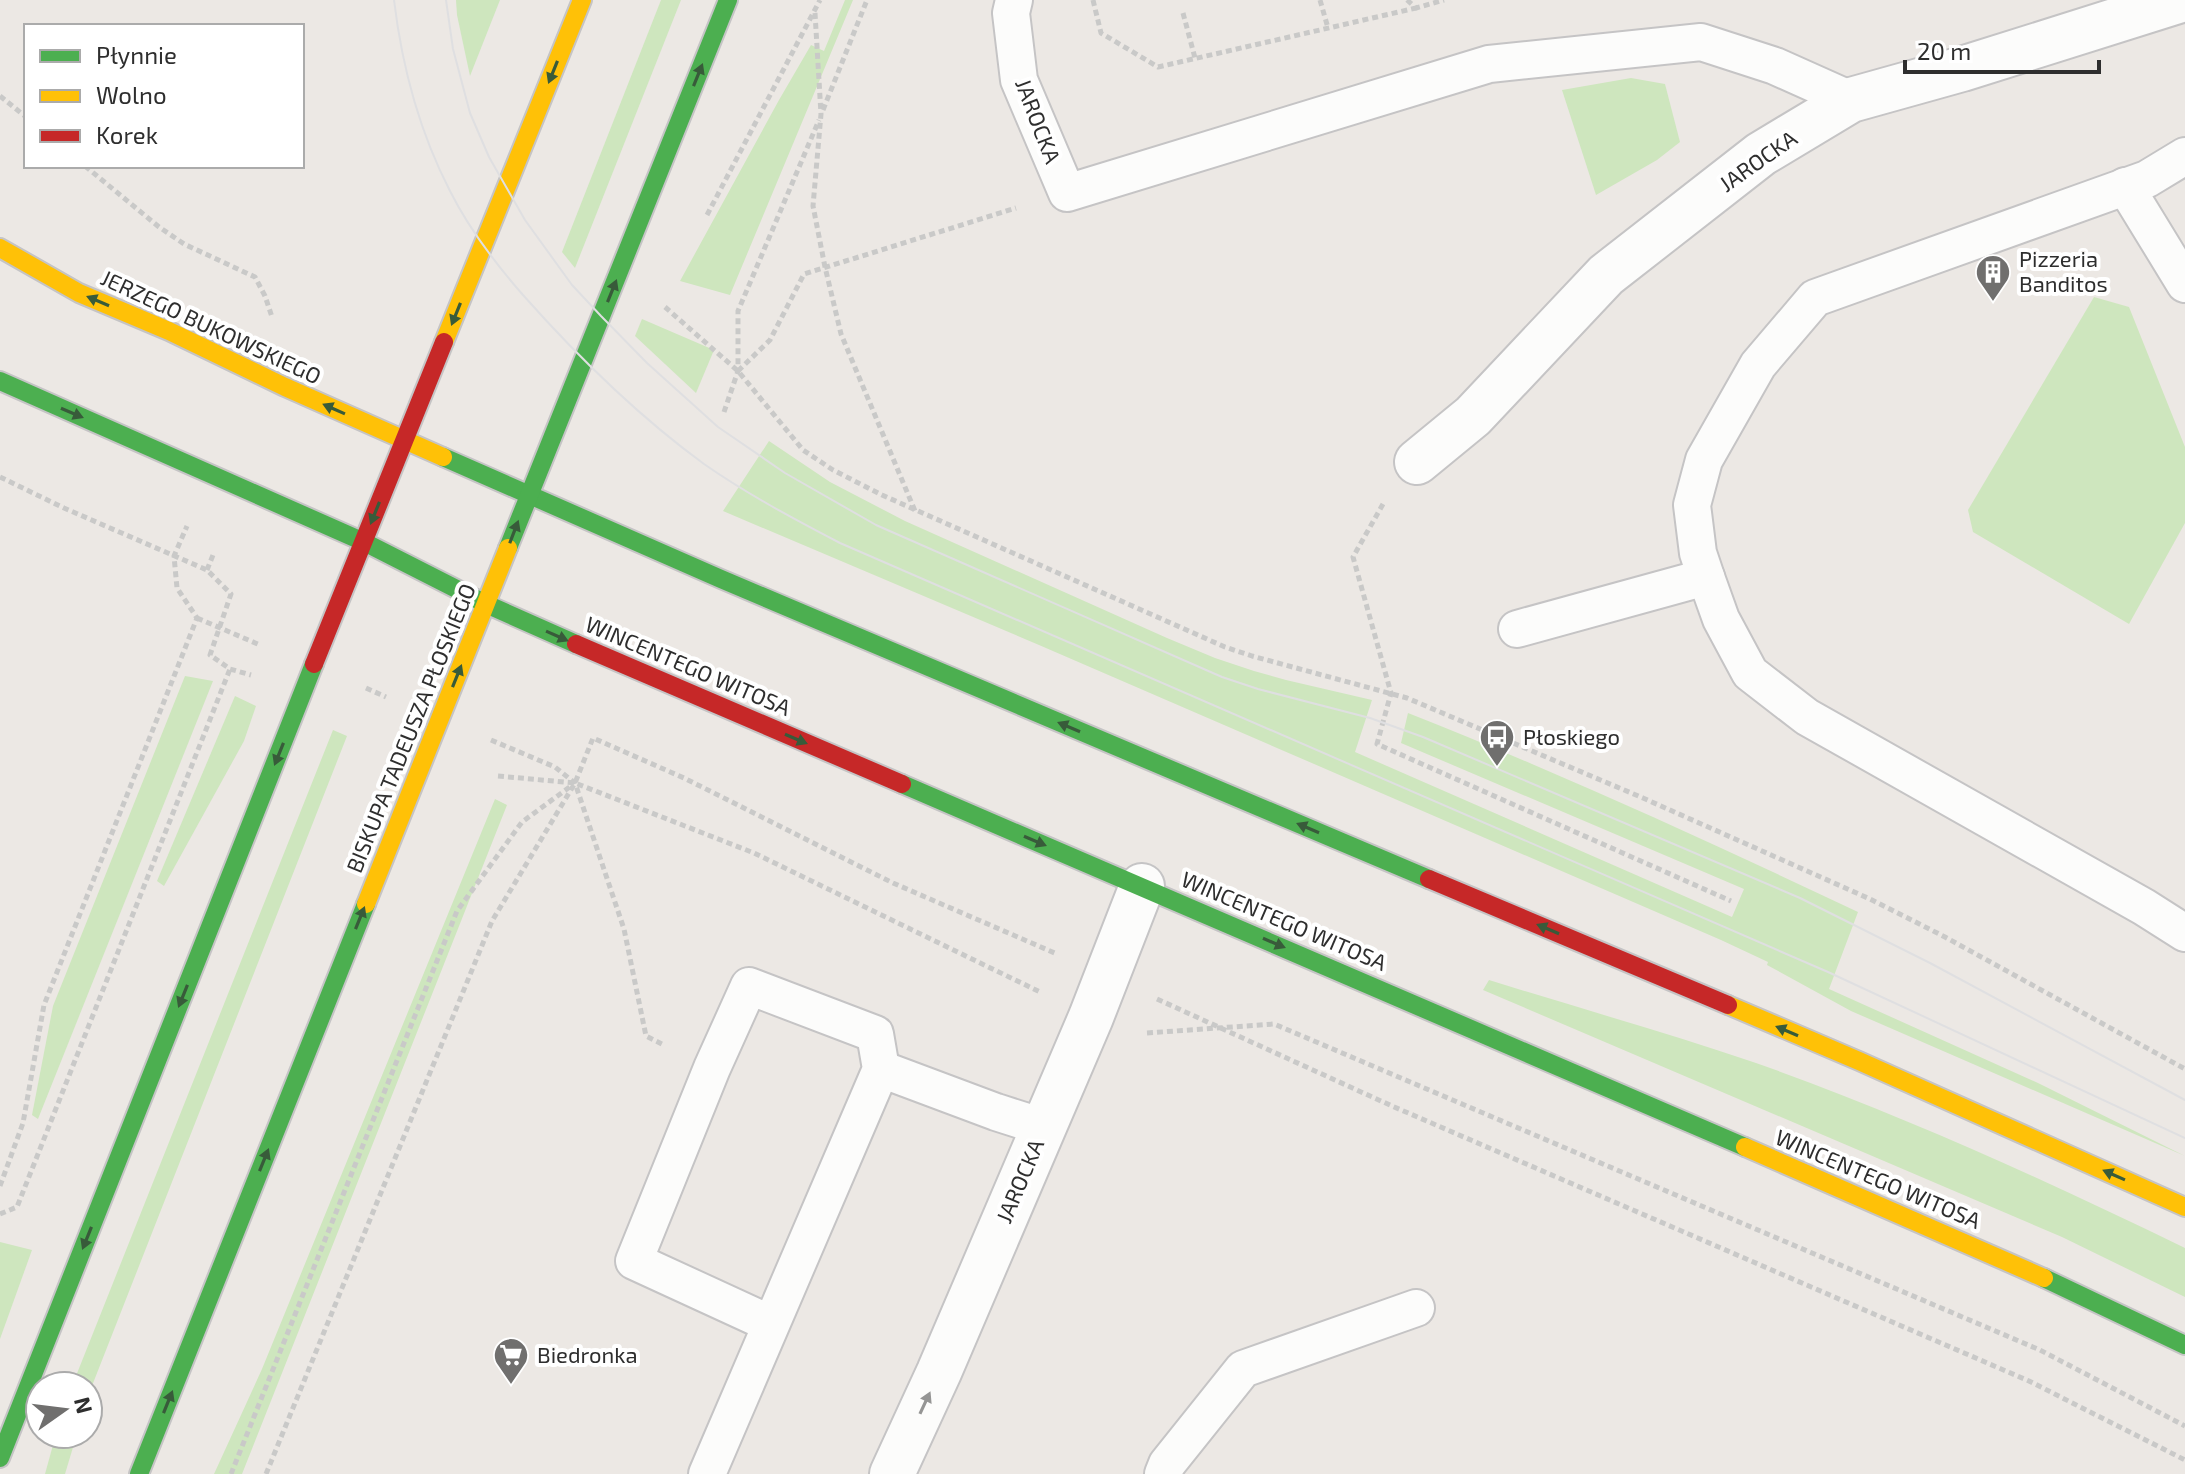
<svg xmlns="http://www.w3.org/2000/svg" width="2185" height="1474" viewBox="0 0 2185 1474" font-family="'Exo 2',sans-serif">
	<rect width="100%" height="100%" fill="#ece8e4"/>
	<g fill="#cee6be">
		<path d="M456 0H500L470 76 457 15Z"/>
		<path d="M661 0H681L575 268 562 252Z"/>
		<path d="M845 0H853L730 295 680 281 779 100 811 45 824 51Z"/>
		<path d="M1631 78 1665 84 1680 142 1657 160 1596 195 1562 90Z"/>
		<path d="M2094 297 2129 307 2185 447V523L2129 624 1973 532 1968 510Z"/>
		<path d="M642 319 714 350 696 393 635 336Z"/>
		<path d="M769 441 830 482 905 521 1167 638 1215 658 1254 671 1286 680 1372 700 1355 752 1732 917 1744 889 1401 743 1408 713C1560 773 1710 842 1858 912L1829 989 2038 1083 2185 1156 1851 1011 1767 965 1768 962 1721 940 1039 645 723 511Z"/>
		<path d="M185 676 213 681 38 1119 32 1115 53 1006Z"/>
		<path d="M235 696 256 706 244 741 164 886 157 881Z"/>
		<path d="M333 730 347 736 88 1396V1386H72Z"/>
		<path d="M495 799 507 805 242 1474H214L262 1369Z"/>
		<path d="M1489 980C1578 1008 1668 1033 1756 1063 1903 1115 2045 1180 2185 1248V1297L2062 1237 1483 990Z"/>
		<path d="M0 1242 32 1250 0 1339Z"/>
		<path d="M56 1434H77L65 1474H45Z"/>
	</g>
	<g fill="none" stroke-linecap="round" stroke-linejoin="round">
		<g stroke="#c5c4c5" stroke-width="40">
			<g id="lane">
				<path d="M1014 0 1011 13 1019 80 1067 193 1489 64 1701 42 1775 66 1851 100"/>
				<path d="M2185 156 2147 179 1815 298 1758 365 1704 460 1692 505 1698 553 1706 577 1721 619 1750 673 1807 717 2144 907 2185 933"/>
				<path d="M2125 186 2185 284"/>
				<path d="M1517 629 1706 577"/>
				<path d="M881 1069 996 1112 1043 1127"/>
				<path d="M707 1474 881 1069 875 1034 749 986 712 1068 634 1261 771 1324"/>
				<path d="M1163 1474 1167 1464 1243 1369 1416 1308"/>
			</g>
		</g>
		<g stroke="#c5c4c5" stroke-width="48">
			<g id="street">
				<path d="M1417 462 1473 416 1606 275 1761 154 1851 100 1962 69 2181 0"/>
				<path d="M892 1474 939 1372 1091 1017 1142 886"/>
			</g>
		</g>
		<g stroke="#c5c4c5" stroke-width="22">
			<g id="fast">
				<path d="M0 381 364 542 486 604 576 644"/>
				<path d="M443 457 721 579 1429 879"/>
				<path d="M508 548 728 0"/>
				<path d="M902 784 1745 1147"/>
				<path d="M2044 1278 2185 1345"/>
				<path d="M0 1458 314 664"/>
				<path d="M139 1474 366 904"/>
			</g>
		</g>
		<g stroke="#c5c4c5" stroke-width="22">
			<g id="slow">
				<path d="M0 248 79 293 169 331 285 387 443 457"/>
				<path d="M444 342 582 0"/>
				<path d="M366 904 508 548"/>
				<path d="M1728 1005 1859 1061 2185 1207"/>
				<path d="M1745 1147 2044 1278"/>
			</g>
		</g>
		<g stroke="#c5c4c5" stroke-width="22">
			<g id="jam">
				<path d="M576 644 902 784"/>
				<path d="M314 664 444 342"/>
				<path d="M1429 879 1728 1005"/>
			</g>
		</g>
		<g stroke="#c9c9c8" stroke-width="5" stroke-dasharray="6 4" stroke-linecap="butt">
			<path d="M1093 0 1101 33 1158 67 1416 8"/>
			<path d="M1320 0 1328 28"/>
			<path d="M1407 0 1416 8 1444 0"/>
			<path d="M815 13 821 114 813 206 825 267 841 334 915 511"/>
			<path d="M1183 13 1195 58"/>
			<path d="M0 96 26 117"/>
			<path d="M823 110 867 0"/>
			<path d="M85 166 159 227 184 244 255 277 265 296 272 317"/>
			<path d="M707 215 820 0"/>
			<path d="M665 307 738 371 803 450 833 470 882 495 1225 647 1252 656 1407 698 1643 798 1870 899 1945 937 2185 1069"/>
			<path d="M738 371 770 340 804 274 1016 208"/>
			<path d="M724 412 738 371V311L819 120"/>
			<path d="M0 477 64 508 207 570 231 594 210 655 230 669 251 675"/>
			<path d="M1383 504 1353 557 1391 693 1377 744 1731 901"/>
			<path d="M207 570 213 555"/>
			<path d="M197 618 260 645"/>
			<path d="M366 688 386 697"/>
			<path d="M491 740 555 767 575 783 624 929 646 1036 664 1045"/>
			<path d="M498 776 575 783 754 853 1042 993"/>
			<path d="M1157 999 1392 1106 2029 1381 2185 1460"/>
			<path d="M1147 1033 1274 1024 2040 1350 2185 1426"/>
			<path d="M0 1186 23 1123 44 1005 197 618 177 588 174 556 187 526"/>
			<path d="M0 1214 17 1207 230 669"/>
			<path d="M231 1474 457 911 522 822 571 786"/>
			<path d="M266 1474 492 921 575 783 593 738 684 778 893 883 1057 954"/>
		</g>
		<use href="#lane" stroke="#fcfcfb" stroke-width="36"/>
		<use href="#street" stroke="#fcfcfb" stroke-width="44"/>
		<use href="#fast" stroke="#4caf50" stroke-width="18"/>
		<use href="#slow" stroke="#ffc107" stroke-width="18"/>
		<use href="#jam" stroke="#c62828" stroke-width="18"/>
		<g stroke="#dfdfe1" stroke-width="2">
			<path d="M394 0C402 67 419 131 450 191 469 229 495 263 523 295 578 357 637 415 704 464 747 494 794 519 840 543L1828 972 2185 1138"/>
			<path d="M446 0 453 49 470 113 489 157 525 220 572 285 601 316 647 363 718 427 785 473 876 525 1222 677 1258 689 1370 718 1423 737 1800 898 1930 963 2185 1100"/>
		</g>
	</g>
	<defs><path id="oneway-solid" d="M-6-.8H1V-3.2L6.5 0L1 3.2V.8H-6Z" transform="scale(2)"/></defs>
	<g fill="#385b3a">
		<use href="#oneway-solid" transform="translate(553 72) rotate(112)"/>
		<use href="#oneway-solid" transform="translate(698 75) rotate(-68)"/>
		<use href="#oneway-solid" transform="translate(612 291) rotate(-68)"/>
		<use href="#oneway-solid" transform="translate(98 301) rotate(-157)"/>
		<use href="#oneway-solid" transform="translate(456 314) rotate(112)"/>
		<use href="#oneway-solid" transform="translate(334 409) rotate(-156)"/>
		<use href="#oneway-solid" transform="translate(72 413) rotate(23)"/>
		<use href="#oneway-solid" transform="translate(375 513) rotate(112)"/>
		<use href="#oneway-solid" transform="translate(514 532) rotate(-69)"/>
		<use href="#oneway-solid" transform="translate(557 636) rotate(24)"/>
		<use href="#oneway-solid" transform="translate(457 676) rotate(-68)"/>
		<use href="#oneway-solid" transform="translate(1069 727) rotate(-157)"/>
		<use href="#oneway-solid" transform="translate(796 739) rotate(23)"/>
		<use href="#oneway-solid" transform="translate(279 754) rotate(112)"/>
		<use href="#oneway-solid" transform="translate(1308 828) rotate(-157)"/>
		<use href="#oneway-solid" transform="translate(1035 841) rotate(23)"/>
		<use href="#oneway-solid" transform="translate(360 918) rotate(-68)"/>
		<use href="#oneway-solid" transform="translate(1548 929) rotate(-157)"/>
		<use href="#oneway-solid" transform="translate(1274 943) rotate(23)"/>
		<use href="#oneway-solid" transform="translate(183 996) rotate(112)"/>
		<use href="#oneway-solid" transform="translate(1787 1031) rotate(-157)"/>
		<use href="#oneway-solid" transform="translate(264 1160) rotate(-68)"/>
		<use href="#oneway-solid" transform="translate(2114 1175) rotate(-156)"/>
		<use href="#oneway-solid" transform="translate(87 1238) rotate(112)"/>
		<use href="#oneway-solid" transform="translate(168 1402) rotate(-68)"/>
	</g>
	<use fill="#959594" href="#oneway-solid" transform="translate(925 1403) rotate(-65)"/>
	<defs>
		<g id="building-pin" transform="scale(1.8)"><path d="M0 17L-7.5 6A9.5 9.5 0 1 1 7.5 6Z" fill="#706f6e" stroke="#fff"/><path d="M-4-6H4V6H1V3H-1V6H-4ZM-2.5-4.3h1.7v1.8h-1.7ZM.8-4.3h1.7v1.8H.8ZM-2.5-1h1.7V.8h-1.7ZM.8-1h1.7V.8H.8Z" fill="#fff"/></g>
		<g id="bus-pin" transform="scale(1.8)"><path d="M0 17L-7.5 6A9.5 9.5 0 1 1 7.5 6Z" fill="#706f6e" stroke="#fff"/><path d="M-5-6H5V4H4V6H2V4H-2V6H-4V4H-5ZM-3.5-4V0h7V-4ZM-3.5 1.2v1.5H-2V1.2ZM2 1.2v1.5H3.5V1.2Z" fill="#fff"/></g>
		<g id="supermarket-pin" transform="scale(1.8)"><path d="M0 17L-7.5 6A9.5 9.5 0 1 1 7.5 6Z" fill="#706f6e" stroke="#fff"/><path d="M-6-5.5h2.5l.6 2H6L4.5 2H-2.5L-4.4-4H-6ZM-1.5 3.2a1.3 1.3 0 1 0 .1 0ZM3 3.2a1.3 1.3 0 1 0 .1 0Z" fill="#fff"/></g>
	</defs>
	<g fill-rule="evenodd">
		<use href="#building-pin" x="1993" y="272"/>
		<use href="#bus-pin" x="1497" y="737"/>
		<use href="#supermarket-pin" x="511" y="1355"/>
	</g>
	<g text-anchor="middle" stroke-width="8" stroke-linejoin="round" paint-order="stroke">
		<g font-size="22" fill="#2e2e2e" stroke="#fff">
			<text transform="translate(1038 121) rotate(69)" y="8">JAROCKA</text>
			<text transform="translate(1758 161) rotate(-35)" y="8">JAROCKA</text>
			<text transform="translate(211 327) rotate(25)" y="8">JERZEGO BUKOWSKIEGO</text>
			<text transform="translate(688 666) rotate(23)" y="8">WINCENTEGO WITOSA</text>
			<text transform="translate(411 728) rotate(-68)" y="8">BISKUPA TADEUSZA PŁOSKIEGO</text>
			<text transform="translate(1284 921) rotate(23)" y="8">WINCENTEGO WITOSA</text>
			<text transform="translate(1878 1179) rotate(23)" y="8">WINCENTEGO WITOSA</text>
			<text transform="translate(1020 1181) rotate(-67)" y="8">JAROCKA</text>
		</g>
		<g font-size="22" fill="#2e2e2e" stroke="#fff" text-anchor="start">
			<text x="2019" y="267">Pizzeria<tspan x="2019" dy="25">Banditos</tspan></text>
			<text x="1523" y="745">Płoskiego</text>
			<text x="537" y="1363">Biedronka</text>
		</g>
	</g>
	<rect x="24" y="24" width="280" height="144" fill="#ffffff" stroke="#ababab" stroke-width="2"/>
	<rect x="40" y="50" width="40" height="12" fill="#4caf50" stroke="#ababab" stroke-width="2"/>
	<text x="96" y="64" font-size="24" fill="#2e2e2e">Płynnie</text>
	<rect x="40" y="90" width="40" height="12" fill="#ffc107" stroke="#ababab" stroke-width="2"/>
	<text x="96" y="104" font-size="24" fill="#2e2e2e">Wolno</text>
	<rect x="40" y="130" width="40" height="12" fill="#c62828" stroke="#ababab" stroke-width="2"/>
	<text x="96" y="144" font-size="24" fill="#2e2e2e">Korek</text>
	<g transform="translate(64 1410) rotate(76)"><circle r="38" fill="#ffffff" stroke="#ababab" stroke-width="2"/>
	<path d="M0-6L14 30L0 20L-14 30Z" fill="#706f6e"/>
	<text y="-12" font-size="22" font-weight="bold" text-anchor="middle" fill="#2e2e2e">N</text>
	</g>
	<path d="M1905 60v12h194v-12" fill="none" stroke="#2e2e2e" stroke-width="4"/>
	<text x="1917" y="60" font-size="24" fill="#2e2e2e" stroke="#ffffff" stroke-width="6" paint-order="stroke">20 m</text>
</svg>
